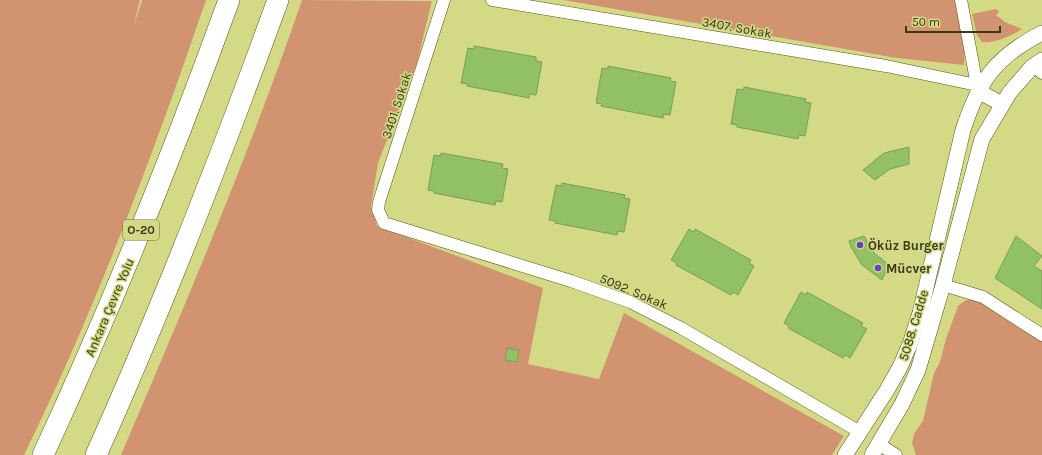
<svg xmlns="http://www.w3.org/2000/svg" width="1042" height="455" viewBox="0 0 1042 455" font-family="Karla,sans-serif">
	<rect width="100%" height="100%" fill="#d4d986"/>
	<g fill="#d29470">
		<path d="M0 0H140L133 28 142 0H206C153 155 96 308 24 455H0Z"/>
		<path d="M302 0 432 1 417 63 378 163 371 206 377 226 543 288 528 364 599 379 624 313 844 436 832 455H121C185 305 249 155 302 0Z"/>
		<path d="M563 0H956L965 45 964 65 897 58Z"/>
		<path d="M996 9 999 12 996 15 1005 22 1022 29C1012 36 993 44 982 42L977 35 972 14Z"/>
		<path d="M966 300H977L1042 341V455H916L912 443 914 434 923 421 934 373 940 362 946 339 958 306Z"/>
	</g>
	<g fill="#92c065" stroke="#7a9e58">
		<path d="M474 46 536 57V61L542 62 536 95 530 94 529 98 467 86 468 84 461 83 468 48 474 49Z"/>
		<path d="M608 66 671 78 670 81 676 82 670 115 664 114 663 118 601 106 602 104 596 103 602 68 608 69Z"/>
		<path d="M744 87 806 99 805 102 811 103 805 136 799 135 798 139 737 127V125L731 124 737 89 743 90Z"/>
		<path d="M909 147V164L890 169 875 180 863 170 884 153Z"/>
		<path d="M441 153 503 164 502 168 508 169 502 202 496 201 495 205 434 193V191L428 190 434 155 440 156Z"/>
		<path d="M562 183 625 195 624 198 630 199 624 232 618 231 617 235 555 223 556 221 549 220 556 185 562 186Z"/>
		<path d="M689 229 694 232 695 229 751 260 749 263 754 266 738 295 733 292 731 295 676 265 677 263 671 260Z"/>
		<path d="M864 236 874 253 889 265 882 280 862 265 851 247 849 241Z"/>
		<path d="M1016 236 1042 256 1034 266 1042 271V309L995 278Z"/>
		<path d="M801 292 806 295 807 292 863 323 861 326 867 329 850 358 845 355 843 358 788 328 789 326 784 323Z"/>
		<path d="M507 348 519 350 517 362 505 360Z"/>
	</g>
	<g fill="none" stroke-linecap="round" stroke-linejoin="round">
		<g stroke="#555617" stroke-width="13">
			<g id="minor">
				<path d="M444 0 379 202 378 210 384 223 571 281 630 302 681 328 860 432"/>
				<path d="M492 0 886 66 977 85"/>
				<path d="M961 0 978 91"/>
				<path d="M1034 66 1042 73"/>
				<path d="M943 285 983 297 1042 335"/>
				<path d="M879 444 896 455"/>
			</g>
		</g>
		<g stroke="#555617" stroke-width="16">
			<g id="tertiary">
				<path d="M978 91 1002 104"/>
				<path d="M845 455 887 390 900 367 910 344 920 313 963 130C979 81 995 57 1042 33"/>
				<path d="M872 455 902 404 918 370 943 285 982 139 1010 92 1032 67 1042 60"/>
			</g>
		</g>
		<g stroke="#555617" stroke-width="22">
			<g id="motorway">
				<path d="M43 455C112 306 173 154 229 0"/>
				<path d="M96 455C163 306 222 154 278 0"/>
			</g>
		</g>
		<use href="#minor" stroke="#fff" stroke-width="12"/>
		<use href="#tertiary" stroke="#fff" stroke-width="15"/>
		<use href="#motorway" stroke="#fff" stroke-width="21"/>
	</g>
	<g fill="#6342bb" stroke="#d4d986" stroke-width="1.5">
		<circle cx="860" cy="245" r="4"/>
		<circle cx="878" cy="268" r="4"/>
	</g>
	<g text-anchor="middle" stroke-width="3" stroke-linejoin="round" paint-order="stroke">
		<rect fill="#d4d986" stroke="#676a39" stroke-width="1" x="123" y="220" width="36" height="20" rx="3"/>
		<g font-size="12" font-weight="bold" fill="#383a18">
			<text x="141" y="234">O-20</text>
		</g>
		<g font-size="13" fill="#383a18" stroke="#d4d986">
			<text transform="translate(737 27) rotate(10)" y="5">3407. Sokak</text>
			<text transform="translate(396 105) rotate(-72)" y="5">3401. Sokak</text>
			<text transform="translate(634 291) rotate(23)" y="5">5092. Sokak</text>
			<text transform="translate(109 307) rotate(-67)" y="5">Ankara Çevre Yolu</text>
			<text transform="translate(913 325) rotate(-73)" y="5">5088. Cadde</text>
		</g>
		<g font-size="13" font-weight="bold" fill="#383a18" stroke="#d4d986" text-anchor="start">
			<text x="868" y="250">Öküz Burger</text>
			<text x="886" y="273">Mücver</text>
		</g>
	</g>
	<path d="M906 26v6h94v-6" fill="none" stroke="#383a18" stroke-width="2"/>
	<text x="912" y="26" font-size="12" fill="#383a18" stroke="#d4d986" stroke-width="3" paint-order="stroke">50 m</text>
</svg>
